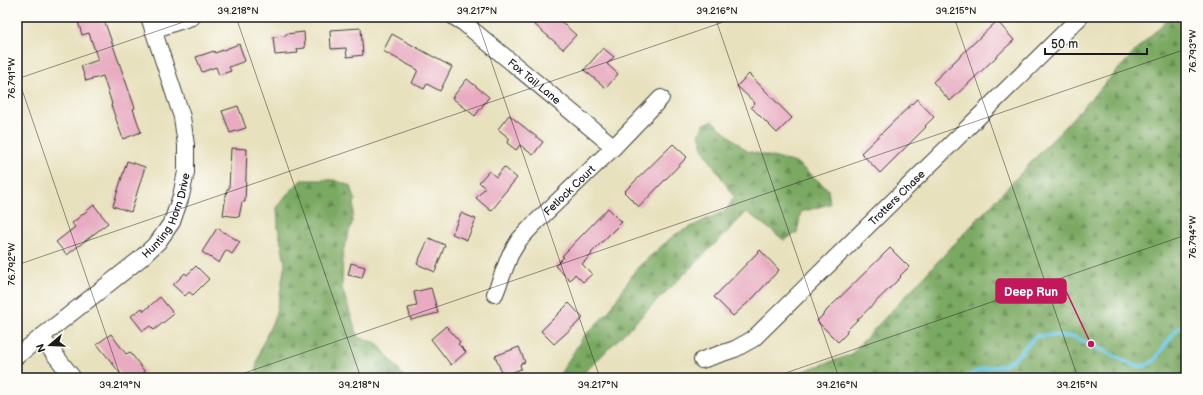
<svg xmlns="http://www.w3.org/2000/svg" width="1203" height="395" viewBox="0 0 1203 395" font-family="'Balsamiq Sans',sans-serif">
	<defs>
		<pattern id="forest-firs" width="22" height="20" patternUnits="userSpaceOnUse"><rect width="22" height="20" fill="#7aa962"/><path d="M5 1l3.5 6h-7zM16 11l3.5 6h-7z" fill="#638950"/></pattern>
	</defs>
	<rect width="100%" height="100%" fill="#fdfcf7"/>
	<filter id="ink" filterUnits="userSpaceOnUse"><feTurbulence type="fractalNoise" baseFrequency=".025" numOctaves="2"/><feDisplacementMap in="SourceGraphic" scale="8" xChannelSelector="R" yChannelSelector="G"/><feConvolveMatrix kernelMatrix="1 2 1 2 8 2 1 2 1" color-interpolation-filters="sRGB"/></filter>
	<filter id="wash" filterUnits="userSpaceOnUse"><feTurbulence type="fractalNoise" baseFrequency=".012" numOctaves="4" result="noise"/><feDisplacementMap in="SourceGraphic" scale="16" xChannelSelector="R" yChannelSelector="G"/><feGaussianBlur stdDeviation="0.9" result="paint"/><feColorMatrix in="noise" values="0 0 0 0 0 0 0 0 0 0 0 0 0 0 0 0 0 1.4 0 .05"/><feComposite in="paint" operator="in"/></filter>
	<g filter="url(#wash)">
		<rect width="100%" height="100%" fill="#e8e1be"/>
		<g fill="url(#forest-firs)" stroke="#4b623f">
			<path d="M1170 17H1186V378H783L850 355 1144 42Z"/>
			<path d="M712 121 747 151 797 163 828 189 830 204 801 212 797 233 784 240 747 212 579 378H560V374L583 337 609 311 636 269 674 235 726 210 734 197 704 151 699 134 704 124Z"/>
			<path d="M301 180H334L351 186 355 199 352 223 343 251 342 288 358 337 377 343 405 378H259L256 368 261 347 274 319 280 294 285 263 278 228 277 207 286 195Z"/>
		</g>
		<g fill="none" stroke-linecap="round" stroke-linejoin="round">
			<path stroke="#65c4e3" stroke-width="4" d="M962 378 983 369 1004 365 1014 359 1036 336 1053 335 1075 337 1135 366H1145L1154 361 1177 329 1186 324"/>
		</g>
		<g id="blocks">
			<g fill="#e8abc1">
				<path d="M91 17H103L135 108 133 109 141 132 123 139 111 105 112 104 103 76 86 81 81 66 98 60 89 33 82 35 78 21Z"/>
				<path d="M540 17H556L576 35 563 49 534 24Z"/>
				<path d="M997 21 1014 40 950 101 933 82Z"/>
				<path d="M361 28 363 55 347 57 346 48 331 49 330 30Z"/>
				<path d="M304 32 305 48 297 49 298 53 275 55 273 37 286 36V34Z"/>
				<path d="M392 34 452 67 440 91 427 84 424 89 412 83 418 70 383 51Z"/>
				<path d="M239 44 245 61 229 67 231 71 219 75 216 67 202 72 196 57 214 51 215 53Z"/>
				<path d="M603 48 614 57 607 64 618 74 606 88 584 70Z"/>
				<path d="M749 74 792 118 777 133 751 107 755 103 737 86Z"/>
				<path d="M467 79 489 97 475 116 452 98Z"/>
				<path d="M917 99 934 117 925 126 926 127 880 173 861 153Z"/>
				<path d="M238 106 246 128 230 133 222 111Z"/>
				<path d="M509 115 543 142 533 155 520 145 516 150 507 143 510 139 498 129Z"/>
				<path d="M673 144 687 157 639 207 624 192Z"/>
				<path d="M231 148 247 149 245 202H242L239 217 223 215 227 189H229Z"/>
				<path d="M127 161 145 167 131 212 113 206Z"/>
				<path d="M504 167 517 178 500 198 501 199 491 211 476 198 485 188 479 182 489 171 496 177Z"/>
				<path d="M94 205 108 223 67 255 56 242 75 227 72 223Z"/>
				<path d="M608 208 622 222 591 253 592 254 582 264 592 274 583 282 575 274 570 280 555 266 564 257 562 256Z"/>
				<path d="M461 213 476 219 467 240 452 234Z"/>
				<path d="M217 228 240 242 232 254 226 250 219 263 202 252Z"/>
				<path d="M429 238 445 245 435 272 417 264Z"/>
				<path d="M890 248 909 267 900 276 901 277 846 331 847 333 838 342 817 321 826 312V311Z"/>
				<path d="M760 250 779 270 753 298 733 316 714 297Z"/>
				<path d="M351 263 365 267 362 278 348 275Z"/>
				<path d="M196 266 209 279 193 295 189 292 185 296 173 285 185 273 187 275Z"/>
				<path d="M431 288 438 313 411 320 408 308 417 306 414 292Z"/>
				<path d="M160 297 174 314 154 330 150 326 143 331 131 316 142 308 144 311Z"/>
				<path d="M569 303 583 318 554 344 541 331Z"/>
				<path d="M446 326 460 342 458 344 466 352 451 365 431 339Z"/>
				<path d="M111 334 126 354 130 352 145 372 138 378H124L97 344Z"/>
				<path d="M519 347 525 362 520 364 521 369 503 376 495 356Z"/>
			</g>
		</g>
	</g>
	<g filter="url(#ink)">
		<use href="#blocks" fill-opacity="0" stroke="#3b3a34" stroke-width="1"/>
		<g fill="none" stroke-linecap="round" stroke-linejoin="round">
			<g stroke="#3b3a34" stroke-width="18">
				<g id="minor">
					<path id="s1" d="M454 17 464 23 614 147"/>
					<path d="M153 30 192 17"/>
					<path id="s2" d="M495 294 510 255 519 240 533 225 614 147 661 98"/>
					<path d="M41 337 73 378"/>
					<path id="s3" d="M17 356 140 259 158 242 172 222 181 196 186 172V145L182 117 149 17"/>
					<path id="s4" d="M702 360 735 349 753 339 1080 17"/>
				</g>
			</g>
			<use href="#minor" stroke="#fff" stroke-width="16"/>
		</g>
	</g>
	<path fill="none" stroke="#1c1c1c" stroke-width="1" stroke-opacity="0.45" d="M236 17 361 378M476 17 600 378M715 17 839 378M954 17 1078 378M17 75 121 378M17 79 198 17M17 265 738 17M230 378 1186 49M771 378 1186 235"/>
	<g text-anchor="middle" stroke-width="3.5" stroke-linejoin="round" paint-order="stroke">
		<g font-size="11" fill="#1c1c1c" stroke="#fdfcf7">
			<text dy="4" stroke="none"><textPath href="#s1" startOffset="103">Fox Tail Lane</textPath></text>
			<text dy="4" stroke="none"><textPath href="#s2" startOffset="130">Fetlock Court</textPath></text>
			<text dy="4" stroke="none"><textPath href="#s4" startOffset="257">Trotters Chase</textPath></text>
			<text dy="4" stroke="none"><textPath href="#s3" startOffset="209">Hunting Horn Drive</textPath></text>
		</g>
	</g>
	<path fill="none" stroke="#c2185b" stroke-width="1.5" d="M1091 344L1066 291"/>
	<circle fill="#c2185b" stroke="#fdfcf7" stroke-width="1.5" cx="1091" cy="344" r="4"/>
	<rect fill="#c2185b" stroke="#c2185b" stroke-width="1.5" x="996" y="279" width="70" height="24" rx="4"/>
	<g font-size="12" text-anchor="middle" font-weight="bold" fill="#fff">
		<text x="1031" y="296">Deep Run</text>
	</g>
	<rect width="1203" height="395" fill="none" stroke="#fdfcf7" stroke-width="44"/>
	<g transform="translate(50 345) rotate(251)" stroke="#fdfcf7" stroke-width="3" paint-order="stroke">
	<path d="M0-3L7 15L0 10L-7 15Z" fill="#1c1c1c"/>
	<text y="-6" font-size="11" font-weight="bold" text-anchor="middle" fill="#1c1c1c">N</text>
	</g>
	<path d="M1045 48v6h102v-6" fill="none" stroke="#1c1c1c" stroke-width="2"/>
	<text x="1051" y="48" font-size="12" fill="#1c1c1c" stroke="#fdfcf7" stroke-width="3" paint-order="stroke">50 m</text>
	<rect x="22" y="22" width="1159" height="351" fill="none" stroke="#1c1c1c" stroke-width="1.5"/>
	<g font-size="10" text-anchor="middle" fill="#1c1c1c">
		<text x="238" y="14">39.218°N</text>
		<text x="477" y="14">39.217°N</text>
		<text x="717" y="14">39.216°N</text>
		<text x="956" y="14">39.215°N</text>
		<text transform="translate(1192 51) rotate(-90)" y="4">76.793°W</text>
		<text transform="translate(11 78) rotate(-90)" y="4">76.791°W</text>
		<text transform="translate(1192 237) rotate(-90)" y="4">76.794°W</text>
		<text transform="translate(11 264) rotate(-90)" y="4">76.792°W</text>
		<text x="120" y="388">39.219°N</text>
		<text x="359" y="388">39.218°N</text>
		<text x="598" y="388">39.217°N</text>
		<text x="837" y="388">39.216°N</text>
		<text x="1077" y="388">39.215°N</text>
	</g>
</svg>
